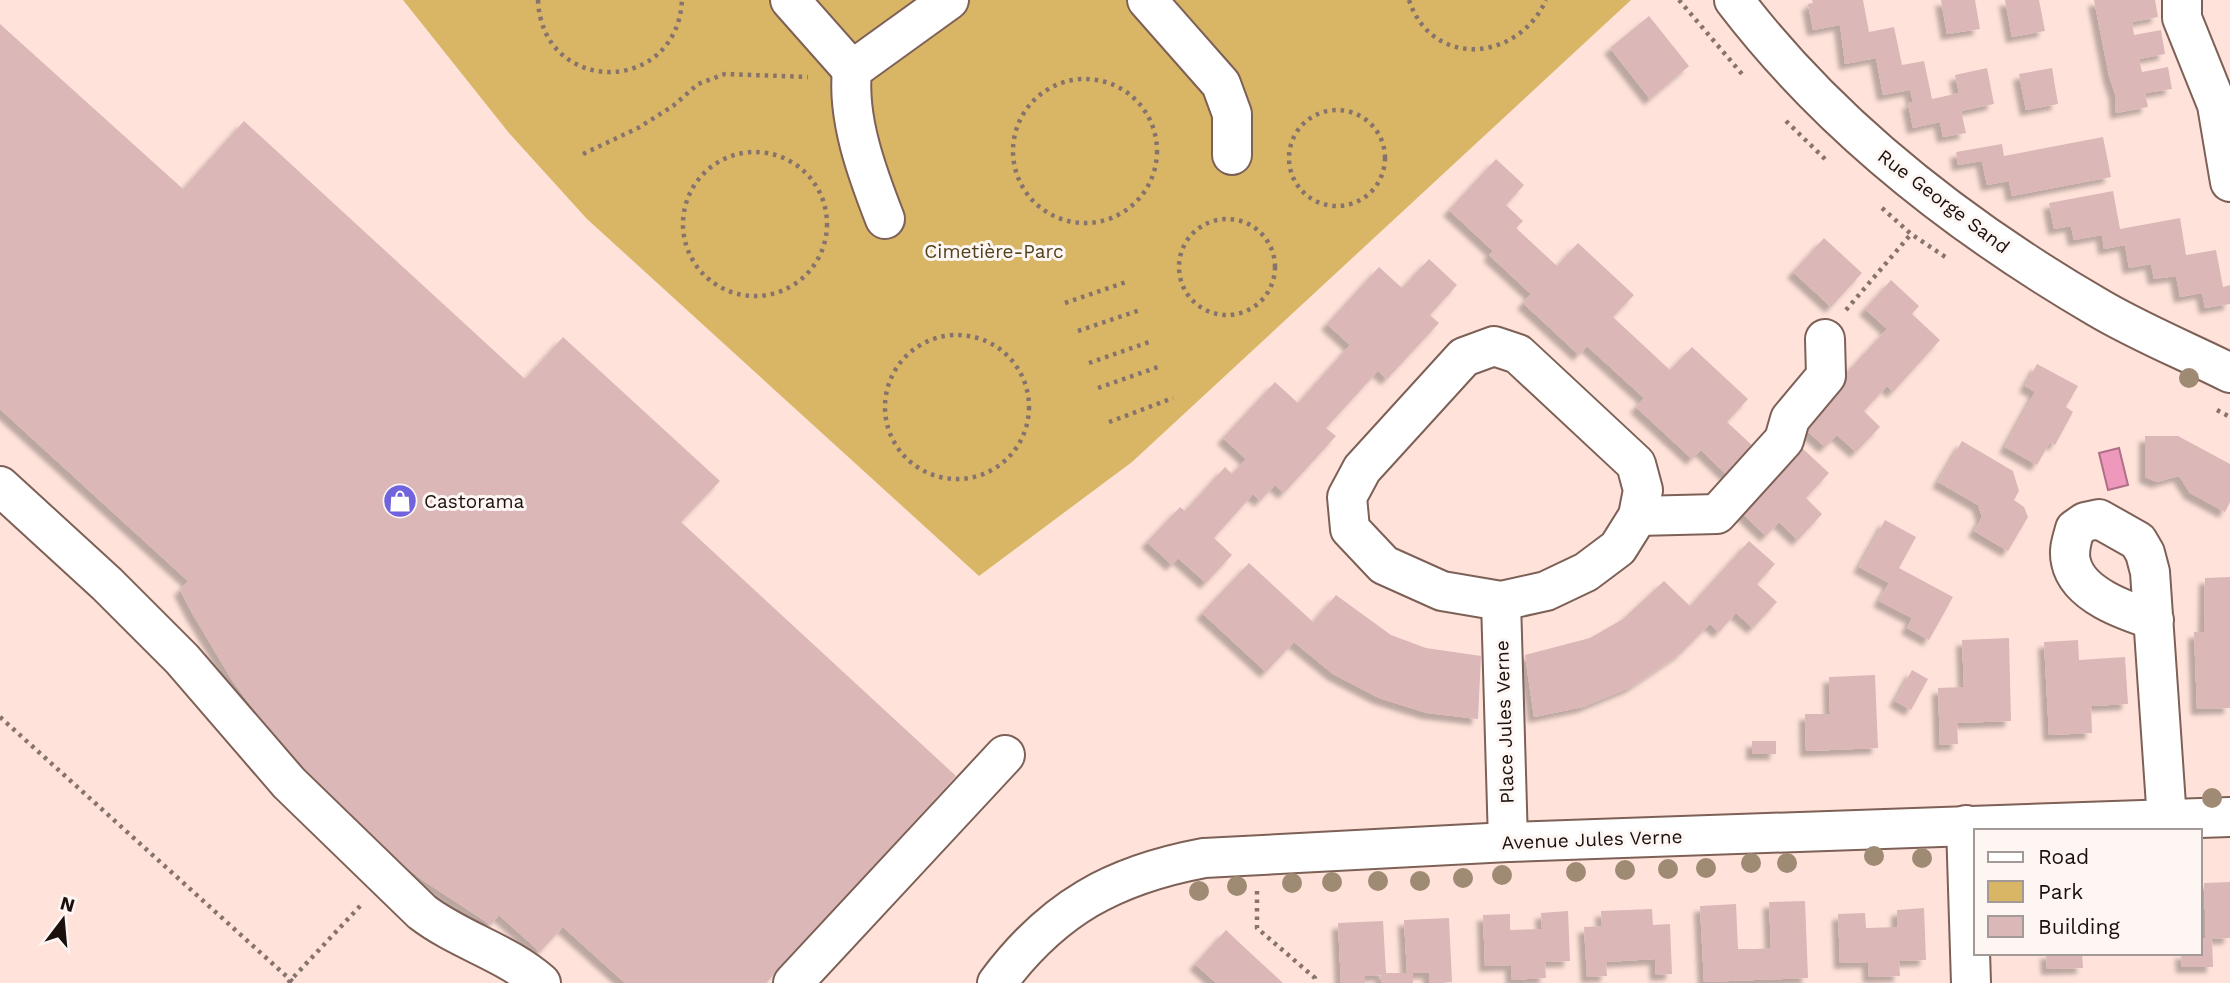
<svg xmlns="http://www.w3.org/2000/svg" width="2230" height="983" viewBox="0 0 2230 983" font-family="'Work Sans',sans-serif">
	<defs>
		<filter id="shadow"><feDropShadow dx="-6" dy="6" stdDeviation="2" flood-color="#0004"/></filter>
	</defs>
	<rect width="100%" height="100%" fill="#ffe3da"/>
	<path fill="#d9b665" d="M403 0H1631L1132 462 979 576 587 219 509 133Z"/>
	<path fill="#ee98bb" stroke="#af6f86" stroke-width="2" d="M2119 448 2128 485 2108 490 2099 453Z"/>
	<g fill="#dbb7b8" filter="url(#shadow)">
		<path d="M1812 0H1863L1869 32 1894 27 1902 65 1924 61 1932 99 1959 93 1955 75 1987 68 1994 104 1961 111 1966 133 1943 137 1940 122 1913 128 1908 103 1913 102 1910 90 1883 95 1876 58 1845 64 1840 25 1813 30 1808 4 1813 3Z"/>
		<path d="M1941 0H1975L1980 29 1947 34Z"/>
		<path d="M2005 0H2039L2045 31 2012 37Z"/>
		<path d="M2094 0H2155L2158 17 2132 22 2134 35 2161 30 2165 54 2139 59 2142 72 2168 67 2172 89 2145 93 2148 107 2116 113 2115 94 2109 76Z"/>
		<path d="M1649 16 1689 66 1650 99 1610 48Z"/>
		<path d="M0 24 183 189 244 121 525 379 563 337 720 481 681 522 956 776 766 983H625L563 927 540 952 499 915 491 925 421 879 381 846 309 778 269 730 232 680 192 613 180 590 188 581 0 409Z"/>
		<path d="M2052 68 2058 104 2026 110 2019 74Z"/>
		<path d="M2103 137 2111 177 2012 196 2009 181 1987 185 1982 161 1958 165 1956 152 2002 144 2004 156Z"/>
		<path d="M1496 159 1524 185 1506 205 1523 221 1516 228 1557 266 1578 243 1634 295 1613 317 1670 370 1692 347 1748 399 1727 422 1756 449 1730 478 1701 450 1692 459 1636 407 1644 398 1587 346 1579 355 1523 303 1531 294 1489 255 1493 251 1449 210Z"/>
		<path d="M2113 191 2120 229 2180 218 2186 255 2216 250 2223 287 2230 285V304L2205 308 2202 293 2180 297 2176 276 2154 279 2151 264 2129 268 2125 245 2104 249 2102 235 2074 240 2071 226 2054 229 2049 203Z"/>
		<path d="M1824 238 1862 273 1831 307 1793 272Z"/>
		<path d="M1429 259 1457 285 1430 315 1439 323 1387 379 1378 371 1326 428 1336 436 1284 493 1275 485 1260 501 1253 494 1214 538 1232 555 1206 583 1178 558 1172 565 1147 542 1180 507 1185 511 1225 467 1232 474 1246 459 1223 438 1275 382 1298 403 1350 345 1327 324 1379 267 1402 288Z"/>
		<path d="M1891 280 1919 306 1912 314 1940 340 1893 392 1887 386 1864 411 1880 427 1856 452 1837 435 1825 447 1799 424 1887 329 1865 309Z"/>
		<path d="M2037 364 2078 386 2066 407 2073 412 2055 445 2050 442 2037 465 2005 447 2035 392 2025 386Z"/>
		<path d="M2145 436H2178L2230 464V502L2225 512 2190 493 2179 476 2157 482 2145 477Z"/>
		<path d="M1962 441 2013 471 2019 491 2014 500 2024 507 2028 517 2008 551 1974 531 1982 517 1978 505 1938 482Z"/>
		<path d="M1801 447 1829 473 1806 498 1822 514 1798 540 1779 522 1766 536 1741 512Z"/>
		<path d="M1885 520 1916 537 1899 568 1953 597 1929 640 1907 628 1912 618 1879 601 1889 583 1859 567Z"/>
		<path d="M1749 541 1775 564 1757 584 1777 602 1753 628 1736 613 1719 632 1710 624 1681 653 1631 687 1583 707 1534 717 1525 655 1590 638 1623 619 1664 581 1690 606Z"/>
		<path d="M1249 563 1313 622 1336 595 1391 635 1426 648 1481 656 1478 719 1427 713 1379 698 1333 674 1294 642 1266 672 1202 613Z"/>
		<path d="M2230 577V708L2197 709 2194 632H2204L2205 578Z"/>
		<path d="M2009 638 2011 721 1957 723 1958 744 1940 745 1938 688 1964 687 1962 640Z"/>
		<path d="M2078 640 2079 660 2125 657 2128 704 2091 706 2092 733 2049 735 2044 642Z"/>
		<path d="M1912 670 1928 679 1911 710 1895 701Z"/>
		<path d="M1875 675 1878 748 1806 751 1805 714H1830L1829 677Z"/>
		<rect x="1752" y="741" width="24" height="13"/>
		<path d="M2230 882V938L2212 939 2213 967H2182L2181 953H2200V938H2206L2204 883Z"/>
		<path d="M1805 901 1808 978 1704 982 1700 906 1736 904 1738 949H1755L1771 948 1769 902Z"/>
		<path d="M1924 908 1926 960 1899 961 1900 976 1869 977 1868 962 1840 963 1838 914 1865 913 1866 928 1897 927V910Z"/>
		<path d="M1652 909 1653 925 1670 924 1672 974 1656 975 1655 959 1606 962 1607 976 1587 977 1584 927 1602 926 1601 911Z"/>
		<path d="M1568 911 1570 961 1545 962 1546 978 1512 980 1511 965 1485 966 1483 915 1510 914V930L1542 929 1541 913Z"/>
		<path d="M1449 918 1452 982 1429 983V973H1413V983H1381V975L1365 976V983H1341L1338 923 1383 921 1386 973H1407L1404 920Z"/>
		<path d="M1226 930 1244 947 1283 983H1216L1195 964Z"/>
		<path d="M2046 953H2082L2083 968 2047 969Z"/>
	</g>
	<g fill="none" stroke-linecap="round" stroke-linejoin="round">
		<g stroke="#7d6056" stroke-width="42">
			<g id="minor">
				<path d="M790 0 852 70 949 0"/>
				<path d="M1147 0 1221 84 1232 114V155"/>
				<path d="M1734 0C1831 127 1960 227 2097 307 2139 332 2186 351 2230 373"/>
				<path d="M2182 0V18L2217 105 2230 182"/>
				<path d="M852 70C847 119 867 173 885 219"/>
				<path d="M1494 346 1518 354 1636 464 1643 490 1638 516 1618 548 1586 572 1546 591 1501 601 1442 591 1384 565 1350 529 1347 497 1362 469 1464 357Z"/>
				<path d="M0 486 107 584 182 659 289 783 422 912C460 941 506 952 541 983"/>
				<path d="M1638 516 1717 514 1784 440 1790 419 1826 376 1825 339"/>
				<path d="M1501 601 1508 842"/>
				<path d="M2154 620C2126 611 2078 595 2071 562 2068 550 2072 540 2075 529L2085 522 2099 519 2138 541 2145 553 2150 572 2167 820"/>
				<path d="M1966 825 1971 983"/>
				<path d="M793 983 1005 755"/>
				<path d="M997 983C1053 908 1113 875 1204 858L1508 842 2230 817"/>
			</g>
		</g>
		<g stroke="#86736d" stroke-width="4.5" stroke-dasharray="3.5 5" stroke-linecap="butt">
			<path d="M538 0C542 96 677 96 682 0"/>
			<path d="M1409 0C1432 69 1518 62 1546 0"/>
			<path d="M1679 0 1742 74"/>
			<circle cx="1085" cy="151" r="72"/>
			<circle cx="1337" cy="158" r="48"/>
			<path d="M1786 121 1825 159"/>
			<circle cx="755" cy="224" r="72"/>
			<path d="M583 154 638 128 673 106 698 84 725 74 808 77"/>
			<path d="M1882 208 1911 234 1947 258"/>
			<circle cx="1227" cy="267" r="48"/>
			<path d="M1065 303 1129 281"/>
			<path d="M1846 310 1911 234"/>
			<path d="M1078 331 1140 310"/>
			<circle cx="957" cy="407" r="72"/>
			<path d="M1089 363 1152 341"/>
			<path d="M1098 388 1161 366"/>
			<path d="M2217 410 2230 417"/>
			<path d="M1109 422 1173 398"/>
			<path d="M0 717 294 983"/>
			<path d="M1257 891V928L1315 978V983"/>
			<path d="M288 983 362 904"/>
		</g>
		<use href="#minor" stroke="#fff" stroke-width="38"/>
	</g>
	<g fill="#9f8a73">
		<circle cx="2189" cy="378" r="10"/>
		<circle cx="2212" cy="798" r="10"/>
		<circle cx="1874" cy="856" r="10"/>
		<circle cx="1922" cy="858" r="10"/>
		<circle cx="1751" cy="863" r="10"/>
		<circle cx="1787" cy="863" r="10"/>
		<circle cx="1706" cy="868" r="10"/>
		<circle cx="1668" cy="869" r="10"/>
		<circle cx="1625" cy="870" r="10"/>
		<circle cx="1576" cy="872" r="10"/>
		<circle cx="1502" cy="875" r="10"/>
		<circle cx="1463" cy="878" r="10"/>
		<circle cx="1378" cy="881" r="10"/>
		<circle cx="1420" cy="881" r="10"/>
		<circle cx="1332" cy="882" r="10"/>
		<circle cx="1292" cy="883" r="10"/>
		<circle cx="1237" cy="886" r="10"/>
		<circle cx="1199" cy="891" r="10"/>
	</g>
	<defs>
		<g id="shop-disc" transform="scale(1.75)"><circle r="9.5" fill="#7163dd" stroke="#fdf6f3"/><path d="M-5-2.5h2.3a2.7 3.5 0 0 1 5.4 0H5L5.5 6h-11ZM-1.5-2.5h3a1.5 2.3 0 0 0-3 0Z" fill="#fff"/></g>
	</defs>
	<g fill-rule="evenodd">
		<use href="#shop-disc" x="400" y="501"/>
	</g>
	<g text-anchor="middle" stroke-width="6" stroke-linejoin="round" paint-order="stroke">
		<g font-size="19" fill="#1b100c" stroke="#fdf6f3">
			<text transform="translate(1944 201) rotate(37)" y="7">Rue George Sand</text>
			<text transform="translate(1504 722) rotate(-92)" y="7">Place Jules Verne</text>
			<text transform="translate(1592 839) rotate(-2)" y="7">Avenue Jules Verne</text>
		</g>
		<g font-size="19" fill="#51421e" stroke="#fdf6f3">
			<text x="994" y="258">Cimetière-Parc</text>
		</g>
		<g font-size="19" fill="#1b100c" stroke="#fdf6f3" text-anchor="start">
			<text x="424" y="508">Castorama</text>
		</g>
	</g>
	<rect x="1974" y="829" width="228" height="126" fill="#fdf6f3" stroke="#a39a97" stroke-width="2"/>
	<rect x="1988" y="852" width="35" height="10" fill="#ffffff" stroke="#a39a97" stroke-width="2"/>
	<text x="2038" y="864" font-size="21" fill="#1b100c">Road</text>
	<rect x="1988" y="881" width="35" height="21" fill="#d9b665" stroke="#a39a97" stroke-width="2"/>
	<text x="2038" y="899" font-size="21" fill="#1b100c">Park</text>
	<rect x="1988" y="916" width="35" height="21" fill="#dbb7b8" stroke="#a39a97" stroke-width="2"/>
	<text x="2038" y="934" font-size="21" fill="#1b100c">Building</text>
	<g transform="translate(63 920) rotate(16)" stroke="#fdf6f3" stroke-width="5" paint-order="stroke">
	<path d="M0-5L12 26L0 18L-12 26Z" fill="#1b100c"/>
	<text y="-10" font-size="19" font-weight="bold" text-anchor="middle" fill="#1b100c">N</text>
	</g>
</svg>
